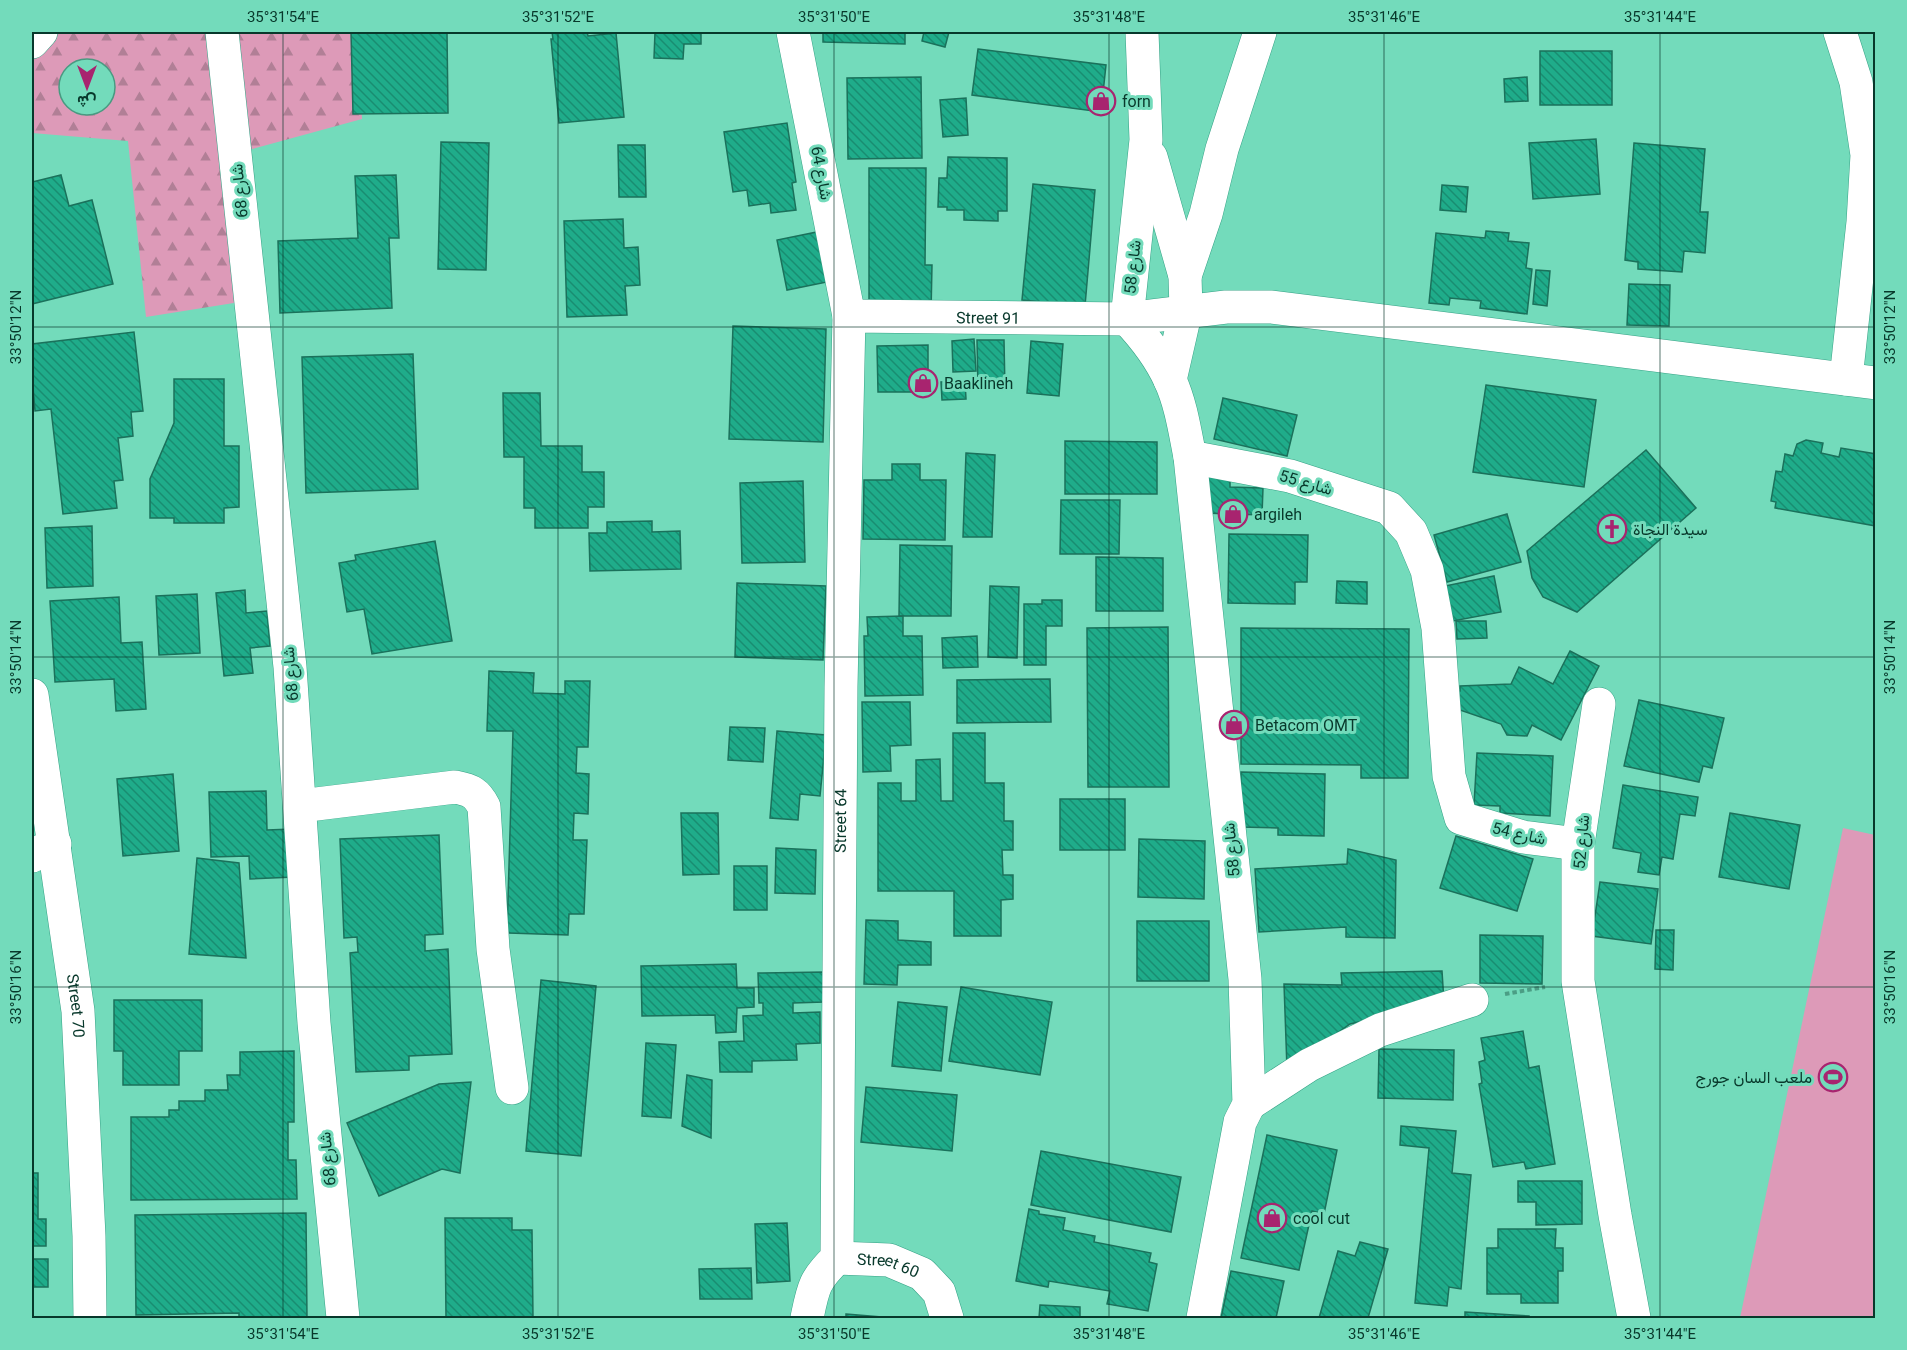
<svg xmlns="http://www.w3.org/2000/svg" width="1907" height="1350" viewBox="0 0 1907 1350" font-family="Roboto,Vazirmatn,sans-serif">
	<defs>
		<pattern id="forest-firs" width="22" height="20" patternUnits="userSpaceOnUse" patternTransform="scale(1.5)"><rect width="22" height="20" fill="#dd9ab8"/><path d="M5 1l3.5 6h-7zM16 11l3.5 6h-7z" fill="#b17f96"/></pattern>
		<pattern id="building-back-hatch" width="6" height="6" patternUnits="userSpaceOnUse" patternTransform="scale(1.5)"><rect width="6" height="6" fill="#1fac8a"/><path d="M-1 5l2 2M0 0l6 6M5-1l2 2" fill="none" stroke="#198d71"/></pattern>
	</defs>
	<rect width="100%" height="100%" fill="#73dbbb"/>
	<path fill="url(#forest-firs)" fill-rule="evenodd" d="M32 32H357L362 119 245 151 240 302 146 317 128 141 32 133ZM69 69H105V105H69Z"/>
	<path fill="#dd9ab8" d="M1843 828 1875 835V1318H1740Z"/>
	<g fill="url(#building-back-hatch)" stroke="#1b715b" stroke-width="1.5">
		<path d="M351 32H447L448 113 353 114Z"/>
		<path d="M552 32H587L588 36 616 33 624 117 559 123 551 39H553Z"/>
		<path d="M655 32H701V44H684L683 59 654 58Z"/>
		<path d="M823 32H905V44L823 42Z"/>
		<path d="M924 32H949L945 47 922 41Z"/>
		<path d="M978 49 1106 65 1101 112 972 95Z"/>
		<rect x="1540" y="51" width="72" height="54"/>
		<path d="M921 77 922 158 848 159 847 78Z"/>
		<path d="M1527 77 1528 101 1505 102 1504 79Z"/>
		<path d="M966 98 968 135 943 137 940 100Z"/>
		<path d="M787 123 796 182 792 183 796 210 771 213 770 203 749 206 747 190 733 192 724 132Z"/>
		<path d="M1596 139 1600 194 1533 199 1529 143Z"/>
		<path d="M441 142 489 143 486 270 438 269Z"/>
		<path d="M1634 143 1705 149 1700 212H1708L1705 253 1684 251 1682 272 1638 269V262L1625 260Z"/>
		<path d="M618 145H645L646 197H619Z"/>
		<path d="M948 157 1007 158V211H998V221L964 220V210H947V207H938L939 178H947Z"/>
		<path d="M869 168H926L925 265H932L931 313H869Z"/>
		<path d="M61 175 69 206 92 200 113 284 32 304V182Z"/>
		<path d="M396 175 399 238H389L392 308 280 313 278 241 358 238 355 176Z"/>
		<path d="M1033 184 1095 190 1085 306 1022 300Z"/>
		<path d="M1442 185 1468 187 1466 212 1440 210Z"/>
		<path d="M623 219 624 248 638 247 640 285 625 286 627 315 567 317 564 221Z"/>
		<path d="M1486 231 1509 233 1508 241 1529 243 1526 268 1532 269 1527 314 1480 308 1481 301 1450 298 1449 305 1429 303 1436 233 1485 238Z"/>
		<path d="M817 232 827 282 787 290 777 240Z"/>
		<path d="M1536 270 1550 271 1547 306 1533 304Z"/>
		<path d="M1629 284 1670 285 1669 326 1627 325Z"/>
		<path d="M733 326 826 329 823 442 729 439Z"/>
		<path d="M134 332 143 411 131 412 133 436 118 438 123 480 114 481 117 508 63 514 51 409 35 411 32 376V344Z"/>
		<path d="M974 339 976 371 953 372 952 341Z"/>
		<path d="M977 340H1004L1005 390H978Z"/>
		<path d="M1031 341 1063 344 1059 396 1027 393Z"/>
		<path d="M928 345V392H878L877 346Z"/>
		<path d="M413 354 418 489 306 493 302 357Z"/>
		<path d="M174 379H224V446H239V507L224 508V523H174V518H150V479L174 423Z"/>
		<path d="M965 381 966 399 942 400 941 382Z"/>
		<path d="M1486 385 1596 400 1584 487 1473 472Z"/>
		<path d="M503 393H540L541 446H582V472H604V507H588V528H535V508H524V457H504Z"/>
		<path d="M1223 398 1297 415 1287 456 1214 439Z"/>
		<path d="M1806 440 1823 443 1821 453 1839 457 1841 448 1876 454V526L1775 508 1776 502 1771 501 1776 471 1782 472 1785 454 1793 456 1797 444Z"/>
		<path d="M1065 441 1157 442V494H1065Z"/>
		<path d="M1646 450 1696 508 1577 612 1543 597 1532 578 1527 551Z"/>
		<path d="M966 453 995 455 992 537H963Z"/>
		<path d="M892 464H920V480H946L945 540 863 539 864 480H892Z"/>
		<path d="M1204 477 1230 478V487L1263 488 1262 515 1203 513Z"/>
		<path d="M803 481 805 562 742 563 740 483Z"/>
		<path d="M1061 500H1120L1119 554H1060Z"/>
		<path d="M1507 514 1521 562 1447 582 1434 535Z"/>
		<path d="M652 521V532L680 531 681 569 590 571 589 533H607V522Z"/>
		<path d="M92 526 93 586 47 588 45 528Z"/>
		<path d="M1229 534 1308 535 1307 582H1295V604L1228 603Z"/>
		<path d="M435 541 452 641 372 654 364 609 347 612 339 563 356 560 355 555Z"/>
		<path d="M900 545 952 546 951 616H899Z"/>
		<path d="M1096 557 1163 558V611H1096Z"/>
		<path d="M1494 576 1501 612 1453 621 1445 586Z"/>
		<path d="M1337 581 1367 582V604L1336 603Z"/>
		<path d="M737 583 826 586 823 660 735 657Z"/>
		<path d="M990 586 1019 587 1017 658 988 657Z"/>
		<path d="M245 590 246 613 267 611 270 646 250 648 253 673 224 676 216 593Z"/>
		<path d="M197 594 200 653 159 655 156 596Z"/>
		<path d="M119 597 121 643 142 642 146 709 116 711 114 679 55 682 50 601Z"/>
		<path d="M1042 600H1062V626H1046V665H1024V604H1042Z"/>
		<path d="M903 616V636H922L923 695 865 696 864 636H868L867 617Z"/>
		<path d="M1456 621H1486L1487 638 1457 639Z"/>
		<path d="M1168 627 1169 787H1088L1087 628Z"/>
		<path d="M1241 628 1409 629 1408 778H1361V765L1241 764Z"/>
		<path d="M977 636 978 667 943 668 942 638Z"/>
		<path d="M1570 651 1599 666 1561 740 1532 725 1527 736 1507 735 1501 724 1457 709 1456 691H1460V686L1511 684 1519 667 1553 684Z"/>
		<path d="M489 671 534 673 533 693 565 694V681H590L588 747H577L576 773 589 774 588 814 574 813 573 840H587L584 914H569L568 935 507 933 513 731H487Z"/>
		<path d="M1050 679 1051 722 957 723V680Z"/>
		<path d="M1639 700 1724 718 1712 768 1703 766 1699 782 1624 766Z"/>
		<path d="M862 702H910L911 745 890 746 891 771 863 772Z"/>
		<path d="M730 727 765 728 763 762 728 760Z"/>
		<path d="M777 731 826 735 820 796 800 794 798 820 770 818Z"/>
		<path d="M953 733H985V783H1004V821H1013V850H1002L1003 875H1013V899L1001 900V936H954V891H878V783H901V801H916V760L940 759 941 801H953Z"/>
		<path d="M1477 753 1553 756 1550 816 1500 813V806L1474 805Z"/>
		<path d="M1241 772 1325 774 1324 836 1278 835V828L1240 827Z"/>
		<path d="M173 774 179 851 123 856 117 779Z"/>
		<path d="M1623 785 1698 797 1695 816 1680 814 1673 859 1662 857 1659 875 1638 872 1641 853 1613 848Z"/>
		<path d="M266 791 267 830 292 829 294 877 250 879 249 856 211 857 209 792Z"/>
		<rect x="1060" y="799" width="65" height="51"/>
		<path d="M681 813H718L719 874 683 875Z"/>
		<path d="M1730 813 1800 825 1789 889 1719 877Z"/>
		<path d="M439 835 443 934 425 935V951L448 949 452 1054 409 1056V1070L356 1072 350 953 358 952 357 937 344 938 340 839Z"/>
		<path d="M1456 836 1533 859 1517 911 1440 888Z"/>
		<path d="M1139 839 1205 841 1204 899 1138 897Z"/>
		<path d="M776 848 816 850 815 894 775 893Z"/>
		<path d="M1348 849 1396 860 1395 938 1346 937V927L1259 932 1255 869 1347 864Z"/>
		<path d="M197 858 239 863 246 958 189 954Z"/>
		<rect x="734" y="866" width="33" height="44"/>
		<path d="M1600 882 1658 889 1651 944 1592 936Z"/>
		<path d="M866 920 898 921V940L931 942V965H898L897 985 864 984Z"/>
		<rect x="1137" y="921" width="72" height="60"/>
		<path d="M1656 930H1674L1673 970 1655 969Z"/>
		<path d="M1480 935 1543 936 1542 984 1480 983Z"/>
		<path d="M736 964 737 988H754V1007L737 1008 736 1032 716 1033 715 1015 642 1016 641 966Z"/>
		<path d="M1442 971 1444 1002 1350 1024 1287 1069 1284 984 1342 985 1341 973Z"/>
		<path d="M824 972V1002L793 1003V1013L820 1012V1043L796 1044 797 1060 752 1061V1072H720L719 1042 744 1041 743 1016 763 1015V1003H759L758 973Z"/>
		<path d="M541 980 596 986 581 1156 526 1151Z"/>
		<path d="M961 987 1052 1002 1040 1075 949 1061Z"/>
		<path d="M114 1000H202V1051H179V1085H123V1051H114Z"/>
		<path d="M898 1002 947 1007 941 1071 892 1066Z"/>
		<path d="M1523 1031 1529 1068 1539 1066 1555 1164 1526 1169 1524 1162 1493 1167 1479 1084 1482 1083 1479 1062 1485 1060 1481 1038Z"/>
		<path d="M646 1043 676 1045 671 1118 642 1116Z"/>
		<path d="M1379 1049 1454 1050 1453 1100 1378 1098Z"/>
		<path d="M294 1051V1122H288V1160H296L297 1199 131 1200V1117H169V1110H179V1101H205V1090H228L227 1075H240V1052Z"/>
		<path d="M687 1075 712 1080 711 1138 682 1126Z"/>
		<path d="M471 1082 460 1173 442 1169 379 1196 347 1123 439 1084Z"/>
		<path d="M866 1087 957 1095 952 1151 861 1142Z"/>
		<path d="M1401 1126 1456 1131 1452 1173 1471 1175 1461 1289 1449 1287 1447 1306 1415 1303 1429 1148 1400 1145Z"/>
		<path d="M1267 1135 1337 1150 1324 1214 1312 1211 1299 1270 1241 1258Z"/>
		<path d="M1041 1151 1181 1177 1171 1232 1031 1205Z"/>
		<path d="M32 1173H38V1219H46V1246H32Z"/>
		<path d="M1518 1181H1582V1224L1536 1225V1202H1518Z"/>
		<path d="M1029 1209 1039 1211V1214L1065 1218 1063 1230 1095 1236 1094 1242 1151 1253 1149 1262 1157 1264 1148 1311 1107 1304 1110 1291 1049 1281 1048 1287 1016 1281Z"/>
		<path d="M306 1213 307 1318H239V1313L136 1315 135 1215Z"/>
		<path d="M445 1218H512V1230H532L533 1318H446Z"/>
		<path d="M787 1223 790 1281 757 1283 755 1224Z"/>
		<path d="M1498 1229H1556L1555 1248H1563V1271H1558V1303H1521V1294H1487V1248H1498Z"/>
		<path d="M1360 1242 1388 1249 1368 1318H1319L1338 1251 1355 1256Z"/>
		<rect x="32" y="1259" width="16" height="28"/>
		<path d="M751 1268 752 1299H700L699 1269Z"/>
		<path d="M1231 1271 1284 1281 1276 1318H1221Z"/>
		<path d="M1040 1305 1080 1307V1318H1039Z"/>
		<path d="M1465 1312 1529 1316V1318H1465Z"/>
		<path d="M846 1314 894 1318H846Z"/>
	</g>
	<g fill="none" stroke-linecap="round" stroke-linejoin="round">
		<g stroke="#34a285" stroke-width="34">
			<g id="minor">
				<path d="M222 32 290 667 314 1023 343 1318"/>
				<path d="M793 32 849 316"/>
				<path d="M1840 32 1856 82 1867 155 1863 222 1846 379"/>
				<path d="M32 42 41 32"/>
				<path d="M1185 276 1206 214 1222 149 1260 32"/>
				<path d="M1190 457 1290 476 1389 508 1411 532 1427 570 1438 628 1449 776 1461 818 1523 837 1578 844"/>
				<path d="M1599 704 1578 844V981L1615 1215 1634 1318"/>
				<path d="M300 806 455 787C471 790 477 793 484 807L493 949 512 1088"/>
				<path d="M32 856 55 844"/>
				<path d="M1249 1104 1309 1065 1380 1030 1472 1000"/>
			</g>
		</g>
		<g stroke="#34a285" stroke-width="34">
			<g id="tertiary">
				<path d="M1142 32 1146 140 1127 319C1144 337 1160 358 1170 380 1181 404 1185 432 1190 457L1245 979 1249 1104 1240 1122 1203 1318"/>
				<path d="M1151 157 1185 276 1186 310 1170 380"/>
				<path id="s1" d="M32 695 78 1011 89 1236 90 1318"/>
				<path id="s2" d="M837 1258 889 1260 922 1274 939 1292 947 1318"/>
				<path id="s3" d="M807 1318C813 1288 814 1280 837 1258L841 687 849 316 1127 319 1226 307H1272L1876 383"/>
			</g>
		</g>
		<path stroke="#4b9e85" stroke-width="4" stroke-dasharray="4.5 3" stroke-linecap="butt" d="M1505 994 1545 987"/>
		<use href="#minor" stroke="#fff" stroke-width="33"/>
		<use href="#tertiary" stroke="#fff" stroke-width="33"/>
	</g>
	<path fill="none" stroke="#08382b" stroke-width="1.5" stroke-opacity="0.45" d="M283 32V1318M558 32V1318M834 32V1318M1109 32V1318M1384 32V1318M1660 32V1318M32 327H1876M32 657H1876M32 987H1876M32 1317H1876"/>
	<defs>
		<g id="shop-ring" transform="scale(1.5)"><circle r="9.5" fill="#73dbbb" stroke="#a8246f" stroke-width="1.5"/><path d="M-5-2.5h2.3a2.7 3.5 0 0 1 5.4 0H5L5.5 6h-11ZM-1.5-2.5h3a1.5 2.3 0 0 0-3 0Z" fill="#a8246f"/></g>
		<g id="church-ring" transform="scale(1.5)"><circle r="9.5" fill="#73dbbb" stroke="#a8246f" stroke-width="1.5"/><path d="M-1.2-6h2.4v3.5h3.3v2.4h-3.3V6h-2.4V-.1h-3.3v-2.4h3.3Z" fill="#a8246f"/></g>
		<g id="stadium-ring" transform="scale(1.5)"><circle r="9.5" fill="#73dbbb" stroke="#a8246f" stroke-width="1.5"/><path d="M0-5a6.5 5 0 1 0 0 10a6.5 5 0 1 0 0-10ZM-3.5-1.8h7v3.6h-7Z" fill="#a8246f"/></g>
	</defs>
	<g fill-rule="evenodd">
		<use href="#shop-ring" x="1101" y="101"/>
		<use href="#shop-ring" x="923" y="383"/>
		<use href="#shop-ring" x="1233" y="514"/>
		<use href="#church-ring" x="1612" y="529"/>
		<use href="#shop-ring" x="1234" y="725"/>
		<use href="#stadium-ring" x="1833" y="1077"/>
		<use href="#shop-ring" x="1272" y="1218"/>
	</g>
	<g text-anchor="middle" stroke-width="6" stroke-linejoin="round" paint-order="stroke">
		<g font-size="16" fill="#08382b" stroke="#73dbbb" text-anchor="start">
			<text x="1122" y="107">forn</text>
			<text x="944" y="389">Baaklineh</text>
			<text x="1254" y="520">argileh</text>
			<text x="1633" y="535">سيدة النجاة</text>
			<text x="1255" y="731">Betacom OMT</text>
			<text x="1812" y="1083" text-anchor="end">ملعب السان جورج</text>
			<text x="1293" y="1224">cool cut</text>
		</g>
		<g font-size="16" fill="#08382b" stroke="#73dbbb">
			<text transform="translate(822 173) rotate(79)" y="6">شارع 64</text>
			<text transform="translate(239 191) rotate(-96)" y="6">شارع 68</text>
			<text transform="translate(1132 267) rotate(-84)" y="6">شارع 58</text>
			<text dy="6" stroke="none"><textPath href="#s3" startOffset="1150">Street 91</textPath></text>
			<text transform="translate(1306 482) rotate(16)" y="6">شارع 55</text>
			<text transform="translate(290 674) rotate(-95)" y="6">شارع 68</text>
			<text dy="6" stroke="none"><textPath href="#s3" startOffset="506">Street 64</textPath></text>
			<text transform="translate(1519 833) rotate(13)" y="6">شارع 54</text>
			<text transform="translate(1581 842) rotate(-85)" y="6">شارع 52</text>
			<text transform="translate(1231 850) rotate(-96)" y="6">شارع 58</text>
			<text dy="6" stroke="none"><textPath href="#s1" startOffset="314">Street 70</textPath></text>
			<text transform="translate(327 1159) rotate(-96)" y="6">شارع 68</text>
			<text dy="6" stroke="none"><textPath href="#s2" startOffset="52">Street 60</textPath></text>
		</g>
	</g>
	<rect width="1907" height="1350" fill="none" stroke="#73dbbb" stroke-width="66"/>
	<g transform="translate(87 87) rotate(180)"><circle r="28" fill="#73dbbb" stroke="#489a81" stroke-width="1.5"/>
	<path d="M0-4.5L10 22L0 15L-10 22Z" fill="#a8246f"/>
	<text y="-9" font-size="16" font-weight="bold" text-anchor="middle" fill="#08382b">ش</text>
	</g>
	<rect x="33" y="33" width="1841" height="1284" fill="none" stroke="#08382b" stroke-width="2"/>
	<g font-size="15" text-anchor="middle" fill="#08382b">
		<text x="283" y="22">35°31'54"E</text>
		<text x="558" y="22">35°31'52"E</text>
		<text x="834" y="22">35°31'50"E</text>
		<text x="1109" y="22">35°31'48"E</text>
		<text x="1384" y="22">35°31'46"E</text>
		<text x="1660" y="22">35°31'44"E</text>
		<text transform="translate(1890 327) rotate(-90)" y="5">33°50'12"N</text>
		<text transform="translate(16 327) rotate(-90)" y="5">33°50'12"N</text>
		<text transform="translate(1890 657) rotate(-90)" y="5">33°50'14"N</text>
		<text transform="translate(16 657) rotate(-90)" y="5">33°50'14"N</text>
		<text transform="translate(1890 987) rotate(-90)" y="5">33°50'16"N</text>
		<text transform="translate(16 987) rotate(-90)" y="5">33°50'16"N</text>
		<text x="283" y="1339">35°31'54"E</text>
		<text x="558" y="1339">35°31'52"E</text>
		<text x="834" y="1339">35°31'50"E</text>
		<text x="1109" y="1339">35°31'48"E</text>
		<text x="1384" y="1339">35°31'46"E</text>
		<text x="1660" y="1339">35°31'44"E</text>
	</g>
</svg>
